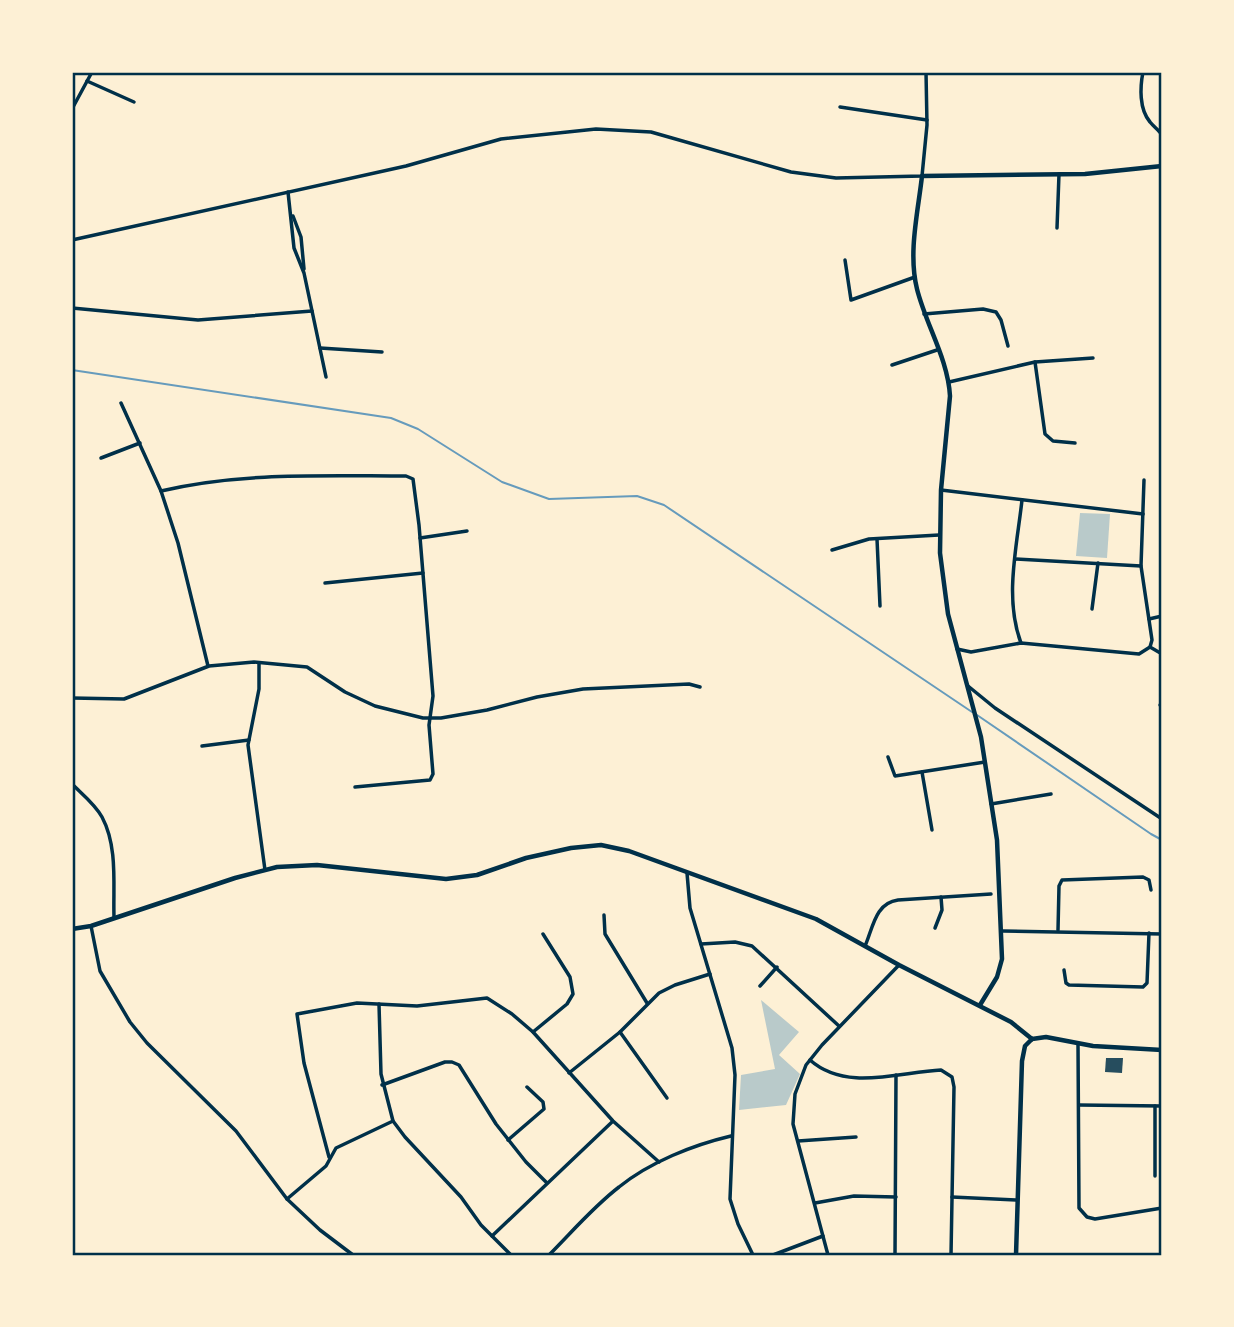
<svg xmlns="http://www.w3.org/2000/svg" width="1234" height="1327" viewBox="0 0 1234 1327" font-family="Ubuntu,sans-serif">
	<rect width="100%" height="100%" fill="#fdf0d5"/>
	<g fill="#b9caca">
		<path d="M1080 513 1110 514 1107 558 1076 556Z"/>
		<path d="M761 1000 799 1032 779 1055 800 1074 786 1105 739 1110 741 1075 775 1069Z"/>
	</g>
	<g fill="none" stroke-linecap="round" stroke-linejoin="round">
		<g stroke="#669bbc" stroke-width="2">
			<path d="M72 370 391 418 418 429 502 482 549 499 637 496 664 505 972 712"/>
			<path d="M977 715 1151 834 1162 840"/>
		</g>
	</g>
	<path fill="#264d5e" d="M1106 1058H1123L1122 1073 1105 1072Z"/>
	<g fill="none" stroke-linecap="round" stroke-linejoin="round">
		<g stroke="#003049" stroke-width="3.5">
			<path d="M1143 72C1140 87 1139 109 1150 122 1154 127 1159 130 1162 135"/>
			<path d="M87 81 134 102"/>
			<path d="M840 107 927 120"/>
			<path d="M72 109 92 72"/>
			<path d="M288 192 294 248 304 273 326 377"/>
			<path d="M293 216 301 237 304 269"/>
			<path d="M1057 228 1059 174"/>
			<path d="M72 240 406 166 501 139 596 129 651 132 791 172 836 178 922 176 927 125 926 72"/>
			<path d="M845 260 851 300 915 277"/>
			<path d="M72 308 198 320 312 311"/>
			<path d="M924 314 983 309 996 312 1001 320 1008 346"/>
			<path d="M320 348 382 352"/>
			<path d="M1035 362 1045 434 1053 441 1075 443"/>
			<path d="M892 365 937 350"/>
			<path d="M949 382 1035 362 1093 358"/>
			<path d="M121 403 161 491 178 543 208 666"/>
			<path d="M101 458 140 443"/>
			<path d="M941 490 1143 514"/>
			<path d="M161 491C240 472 325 476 406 476L413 479 419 525 433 696 429 725 433 774 430 780 355 787"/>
			<path d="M420 538 467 531"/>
			<path d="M877 539 880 606"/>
			<path d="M832 550 869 539 939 535"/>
			<path d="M1015 559 1141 566"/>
			<path d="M325 583 423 573"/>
			<path d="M1092 609 1098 563"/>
			<path d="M1149 619 1162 616"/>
			<path d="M1021 643C1004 598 1017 546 1022 500"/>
			<path d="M1150 647 1162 654"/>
			<path d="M957 649 971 652 1021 643 1139 654 1150 647 1152 640 1141 566 1144 480"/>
			<path d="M259 663V689L248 745 265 870"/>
			<path d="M968 686 995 708 1162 819"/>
			<path d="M72 698 124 699 209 666 254 662 307 667 345 692 375 706 423 718H441L487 710 537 697 583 689 689 684 700 687"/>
			<path d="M1160 705H1162"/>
			<path d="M202 746 249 740"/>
			<path d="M888 757 895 776 985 762"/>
			<path d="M922 772 932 830"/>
			<path d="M72 784C82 794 95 804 102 817 118 847 113 885 114 917"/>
			<path d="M991 804 1051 794"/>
			<path d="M687 873 690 908 732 1048 735 1075 730 1199 738 1224 753 1255"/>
			<path d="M604 915 605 934 647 1003"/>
			<path d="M91 926 100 971 130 1022 147 1043 236 1131 287 1199 320 1230 353 1255"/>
			<path d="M935 928 942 910 941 897"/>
			<path d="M1058 930 1059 886 1062 880 1143 877 1149 880 1151 890"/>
			<path d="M1003 931 1162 934"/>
			<path d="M701 944 735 942 752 946 839 1026"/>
			<path d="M865 946C873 928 875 903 898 900L991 894"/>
			<path d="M1064 970 1066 983 1069 985 1143 987 1147 983 1149 933"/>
			<path d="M760 986 777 967"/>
			<path d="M379 1004 381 1074 393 1121 405 1137 461 1197 481 1225 511 1255"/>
			<path d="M533 1032 567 1004 573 994 570 977 543 934"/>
			<path d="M620 1032 667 1098"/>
			<path d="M1078 1044 1079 1208 1087 1217 1095 1219 1162 1208"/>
			<path d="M810 1060C846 1092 899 1072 941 1070L952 1077 954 1087 951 1255"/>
			<path d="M569 1073 620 1032 659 993 675 985 710 974"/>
			<path d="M382 1085 445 1062H452L459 1065 496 1124 526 1162 547 1183"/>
			<path d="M1079 1105 1162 1106"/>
			<path d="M508 1140 544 1109 543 1102 527 1087"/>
			<path d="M798 1141 856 1137"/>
			<path d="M329 1157 304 1063 297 1014 357 1003 417 1006 487 998 512 1014 533 1032 613 1121 659 1162"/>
			<path d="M1155 1176V1106"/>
			<path d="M952 1197 1016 1200"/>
			<path d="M287 1199 326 1166 336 1148 393 1121"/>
			<path d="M815 1203 854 1196 896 1197"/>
			<path d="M492 1236 612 1122"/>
			<path d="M549 1255C572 1232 593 1207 619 1187 650 1162 693 1145 731 1136"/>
			<path d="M773 1255 823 1236"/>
			<path d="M828 1255 793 1124 795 1094 806 1065 822 1045 899 965"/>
			<path d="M895 1255 896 1075"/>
		</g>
		<g stroke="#003049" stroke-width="4.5">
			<path d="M72 929 91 926 235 878 277 867 317 865 446 879 477 875 526 858 571 848 601 845 629 851 816 919 899 965 1011 1022 1032 1039"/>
			<path d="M980 1005 997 977 1002 959 997 840 981 737 948 614 940 553 941 490 950 396C948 359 926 325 917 289 908 253 918 212 922 176L1085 174 1162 166"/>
			<path d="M1032 1039 1046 1037 1093 1046 1162 1050"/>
			<path d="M1016 1255 1022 1061 1025 1046 1032 1039"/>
		</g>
	</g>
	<rect width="1234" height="1327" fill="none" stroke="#fdf0d5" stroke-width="147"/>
	<rect x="74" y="74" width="1086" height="1180" fill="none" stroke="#003049" stroke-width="2.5"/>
</svg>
